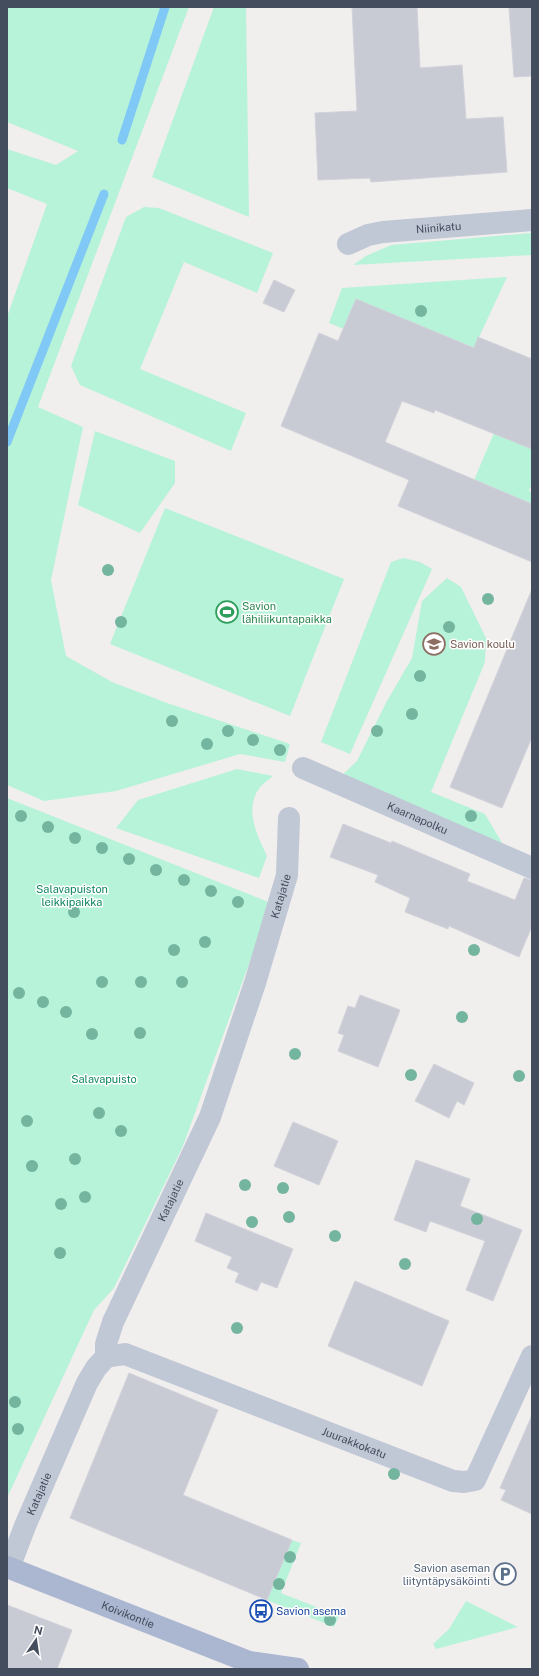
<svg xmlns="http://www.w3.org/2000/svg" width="539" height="1676" viewBox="0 0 539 1676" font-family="'Public Sans',sans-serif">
	<rect width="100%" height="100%" fill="#f1eeee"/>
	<g fill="#b7f3d9">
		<path d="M7 7H189L38 407 83 427 51 580 66 656 112 682 167 703 290 744 285 762 240 754 116 791 44 801 7 785V317L47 204 7 188V149L56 165 78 151 7 122Z"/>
		<path d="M214 7H246L249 217 152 177Z"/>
		<path d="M144 207 159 208 273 253 257 293 184 262 140 369 246 413 231 451 80 385 71 366 126 217Z"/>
		<path d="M532 233V255L353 265 366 256 391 245Z"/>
		<path d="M507 277 474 348 356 299 344 329 329 323 342 288Z"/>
		<path d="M95 431 175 461V483L140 533 78 505Z"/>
		<path d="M494 433 532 449V483L529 491 532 493V504L474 480Z"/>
		<path d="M165 508 344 579 290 716 110 644Z"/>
		<path d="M403 558 420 562 432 569 350 754 321 742 391 562Z"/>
		<path d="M447 578 461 587 486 638 485 662 431 792 485 814 505 848 337 780 357 761 387 701 412 658 422 601Z"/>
		<path d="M237 769 273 776C270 779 265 782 261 786 243 808 257 835 267 856L259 878 116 828 138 800Z"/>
		<path d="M7 798 271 903 183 1146 114 1288 94 1310 7 1498Z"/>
		<path d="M292 1540 301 1543 281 1593 339 1616 334 1627 267 1600Z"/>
		<path d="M466 1601 518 1627 436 1649 433 1644 449 1629Z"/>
	</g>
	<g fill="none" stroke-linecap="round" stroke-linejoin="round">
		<g stroke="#80c8f5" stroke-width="9">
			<path d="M122 140 165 7"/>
			<path d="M7 442 104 194"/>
		</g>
	</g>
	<g fill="#c9cbd4" stroke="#d1d2da">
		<path d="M352 7H417L420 68 462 65 466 119 503 117 507 172 371 182 370 178 318 180 315 113 357 111Z"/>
		<path d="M532 7V76L514 77 509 8Z"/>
		<path d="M274 280 295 290 284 312 263 303Z"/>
		<path d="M356 299 474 348 478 337 532 359V449L435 410 434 413 402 401 385 442 532 504V562L398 506 409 480 281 426 319 333 338 341Z"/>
		<path d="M532 589V737L502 808 450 787Z"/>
		<path d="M343 824 391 843 392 841 470 874 467 881 515 900 524 878 532 880V926L519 957 449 926 448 929 405 912 410 898 375 882 378 875 330 857Z"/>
		<path d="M360 995 400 1010 378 1067 338 1051 344 1035 338 1033 348 1006 355 1008Z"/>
		<path d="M434 1064 474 1083 464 1105 457 1101 449 1118 415 1101Z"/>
		<path d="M293 1122 338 1141 319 1185 274 1166Z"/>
		<path d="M416 1160 470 1179 460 1206 522 1230 493 1301 466 1290 485 1241 430 1221 426 1232 394 1220Z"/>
		<path d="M206 1213 293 1249 277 1288 261 1282 257 1291 235 1282 239 1273 227 1268 232 1257 195 1241Z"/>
		<path d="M355 1281 449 1321 422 1386 328 1346Z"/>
		<path d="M129 1373 218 1410 183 1495 292 1540 267 1600 70 1518Z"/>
		<path d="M532 1415V1514L501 1500 506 1490 500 1488Z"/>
		<path d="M7 1605 72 1630 57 1669H7Z"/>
	</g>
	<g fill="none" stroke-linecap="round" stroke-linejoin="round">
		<g stroke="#c0c7d5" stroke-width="22">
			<path id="s1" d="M348 244 368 235 383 232 532 220"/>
			<path id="s2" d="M303 768 532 868"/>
			<path id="s3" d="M106 1357 125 1354 453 1481 464 1482 475 1480 532 1356"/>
			<path id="s4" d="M9 1568 25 1526 87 1383 96 1368 106 1357V1344L113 1322 210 1117 255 983 287 875 289 818"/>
		</g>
		<g stroke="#abb7d0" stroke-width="22">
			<path id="s5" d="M7 1567 249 1662 262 1669"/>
			<path d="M249 1662 298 1669"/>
		</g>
	</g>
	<g fill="#74b59f">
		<circle cx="421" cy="311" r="6"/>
		<circle cx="108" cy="570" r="6"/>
		<circle cx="488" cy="599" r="6"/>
		<circle cx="121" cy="622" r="6"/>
		<circle cx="449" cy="627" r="6"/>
		<circle cx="420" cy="676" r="6"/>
		<circle cx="412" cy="714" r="6"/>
		<circle cx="172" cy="721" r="6"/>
		<circle cx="228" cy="731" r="6"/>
		<circle cx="377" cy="731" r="6"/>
		<circle cx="253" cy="740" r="6"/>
		<circle cx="207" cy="744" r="6"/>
		<circle cx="280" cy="750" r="6"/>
		<circle cx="21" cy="816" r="6"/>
		<circle cx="471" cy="816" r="6"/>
		<circle cx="48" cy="827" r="6"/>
		<circle cx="75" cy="838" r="6"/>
		<circle cx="102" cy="848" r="6"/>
		<circle cx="129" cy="859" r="6"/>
		<circle cx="156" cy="870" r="6"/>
		<circle cx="184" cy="880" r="6"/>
		<circle cx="211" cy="891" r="6"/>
		<circle cx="238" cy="902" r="6"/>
		<circle cx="74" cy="912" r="6"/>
		<circle cx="205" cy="942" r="6"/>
		<circle cx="174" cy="950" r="6"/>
		<circle cx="474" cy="950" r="6"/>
		<circle cx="102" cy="982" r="6"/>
		<circle cx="141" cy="982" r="6"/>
		<circle cx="182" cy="982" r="6"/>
		<circle cx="19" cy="993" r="6"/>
		<circle cx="43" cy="1002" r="6"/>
		<circle cx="66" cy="1012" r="6"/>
		<circle cx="462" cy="1017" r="6"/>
		<circle cx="140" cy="1033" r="6"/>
		<circle cx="92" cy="1034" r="6"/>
		<circle cx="295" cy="1054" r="6"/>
		<circle cx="411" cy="1075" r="6"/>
		<circle cx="519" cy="1076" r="6"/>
		<circle cx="99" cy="1113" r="6"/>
		<circle cx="27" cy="1121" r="6"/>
		<circle cx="121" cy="1131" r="6"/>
		<circle cx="75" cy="1159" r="6"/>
		<circle cx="32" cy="1166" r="6"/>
		<circle cx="245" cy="1185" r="6"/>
		<circle cx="283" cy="1188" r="6"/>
		<circle cx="85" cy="1197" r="6"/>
		<circle cx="61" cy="1204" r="6"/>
		<circle cx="289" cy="1217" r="6"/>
		<circle cx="477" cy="1219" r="6"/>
		<circle cx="252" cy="1222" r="6"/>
		<circle cx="335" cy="1236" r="6"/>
		<circle cx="60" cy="1253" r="6"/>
		<circle cx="405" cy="1264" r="6"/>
		<circle cx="237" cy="1328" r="6"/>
		<circle cx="15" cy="1402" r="6"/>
		<circle cx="18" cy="1429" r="6"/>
		<circle cx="394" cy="1474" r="6"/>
		<circle cx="290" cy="1557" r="6"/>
		<circle cx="279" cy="1584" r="6"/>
		<circle cx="330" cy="1620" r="6"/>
	</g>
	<defs>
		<g id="stadium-ring" transform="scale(1.15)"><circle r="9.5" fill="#fff" stroke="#2e9e5b" stroke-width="1.5"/><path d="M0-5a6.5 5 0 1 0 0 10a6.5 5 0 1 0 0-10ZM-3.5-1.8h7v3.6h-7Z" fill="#2e9e5b"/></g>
		<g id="school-ring" transform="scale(1.15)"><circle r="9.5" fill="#fff" stroke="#8d6e63" stroke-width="1.5"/><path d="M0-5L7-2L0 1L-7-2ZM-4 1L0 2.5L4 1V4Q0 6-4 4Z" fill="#8d6e63"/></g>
		<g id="parking-ring" transform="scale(1.15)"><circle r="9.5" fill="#fff" stroke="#5c6f8a" stroke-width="1.5"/><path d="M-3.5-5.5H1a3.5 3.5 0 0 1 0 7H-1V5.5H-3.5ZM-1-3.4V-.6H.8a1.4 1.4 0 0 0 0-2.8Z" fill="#5c6f8a"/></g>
		<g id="bus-ring" transform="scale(1.15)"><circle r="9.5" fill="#fff" stroke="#1a4fb4" stroke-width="1.5"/><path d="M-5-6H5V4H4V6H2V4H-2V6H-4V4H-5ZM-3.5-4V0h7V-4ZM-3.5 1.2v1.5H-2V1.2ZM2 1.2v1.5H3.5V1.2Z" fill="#1a4fb4"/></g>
	</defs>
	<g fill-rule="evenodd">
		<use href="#stadium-ring" x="227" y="612"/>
		<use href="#school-ring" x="434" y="644"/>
		<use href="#parking-ring" x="505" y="1574"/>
		<use href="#bus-ring" x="261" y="1611"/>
	</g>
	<g text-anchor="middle" stroke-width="3" stroke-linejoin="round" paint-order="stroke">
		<g font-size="11" fill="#444d5d" stroke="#fff">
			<text dy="4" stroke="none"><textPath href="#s1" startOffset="93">Niinikatu</textPath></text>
			<text dy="4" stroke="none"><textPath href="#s2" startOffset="125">Kaarnapolku</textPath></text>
			<text dy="4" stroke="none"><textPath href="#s4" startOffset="728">Katajatie</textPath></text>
			<text dy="4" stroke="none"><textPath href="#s4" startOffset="404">Katajatie</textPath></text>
			<text dy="4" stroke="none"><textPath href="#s3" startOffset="265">Juurakkokatu</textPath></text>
			<text dy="4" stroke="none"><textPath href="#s4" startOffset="80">Katajatie</textPath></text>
			<text dy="4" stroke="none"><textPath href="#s5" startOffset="130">Koivikontie</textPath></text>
		</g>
		<g font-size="11" fill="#27864d" stroke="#fff" text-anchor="start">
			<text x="242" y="610">Savion<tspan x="242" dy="13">lähiliikuntapaikka</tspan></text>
		</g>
		<g font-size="11" fill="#785e54" stroke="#fff" text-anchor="start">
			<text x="450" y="648">Savion koulu</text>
		</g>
		<g font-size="11" fill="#0e865f" stroke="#fff">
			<text x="72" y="893">Salavapuiston<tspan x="72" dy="13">leikkipaikka</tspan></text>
			<text x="104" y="1083">Salavapuisto</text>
		</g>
		<g font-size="11" fill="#4e5e75" stroke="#fff" text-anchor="end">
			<text x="490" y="1572">Savion aseman<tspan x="490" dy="13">liityntäpysäköinti</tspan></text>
		</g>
		<g font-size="11" fill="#164399" stroke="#fff" text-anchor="start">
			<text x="276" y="1615">Savion asema</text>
		</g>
	</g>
	<rect width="539" height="1676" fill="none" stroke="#444d5d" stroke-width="16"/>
	<g transform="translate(36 1640) rotate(13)" stroke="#ffffff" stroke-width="3" paint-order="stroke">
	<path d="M0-3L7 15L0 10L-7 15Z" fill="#444d5d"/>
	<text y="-6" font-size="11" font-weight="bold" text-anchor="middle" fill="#444d5d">N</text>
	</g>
</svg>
